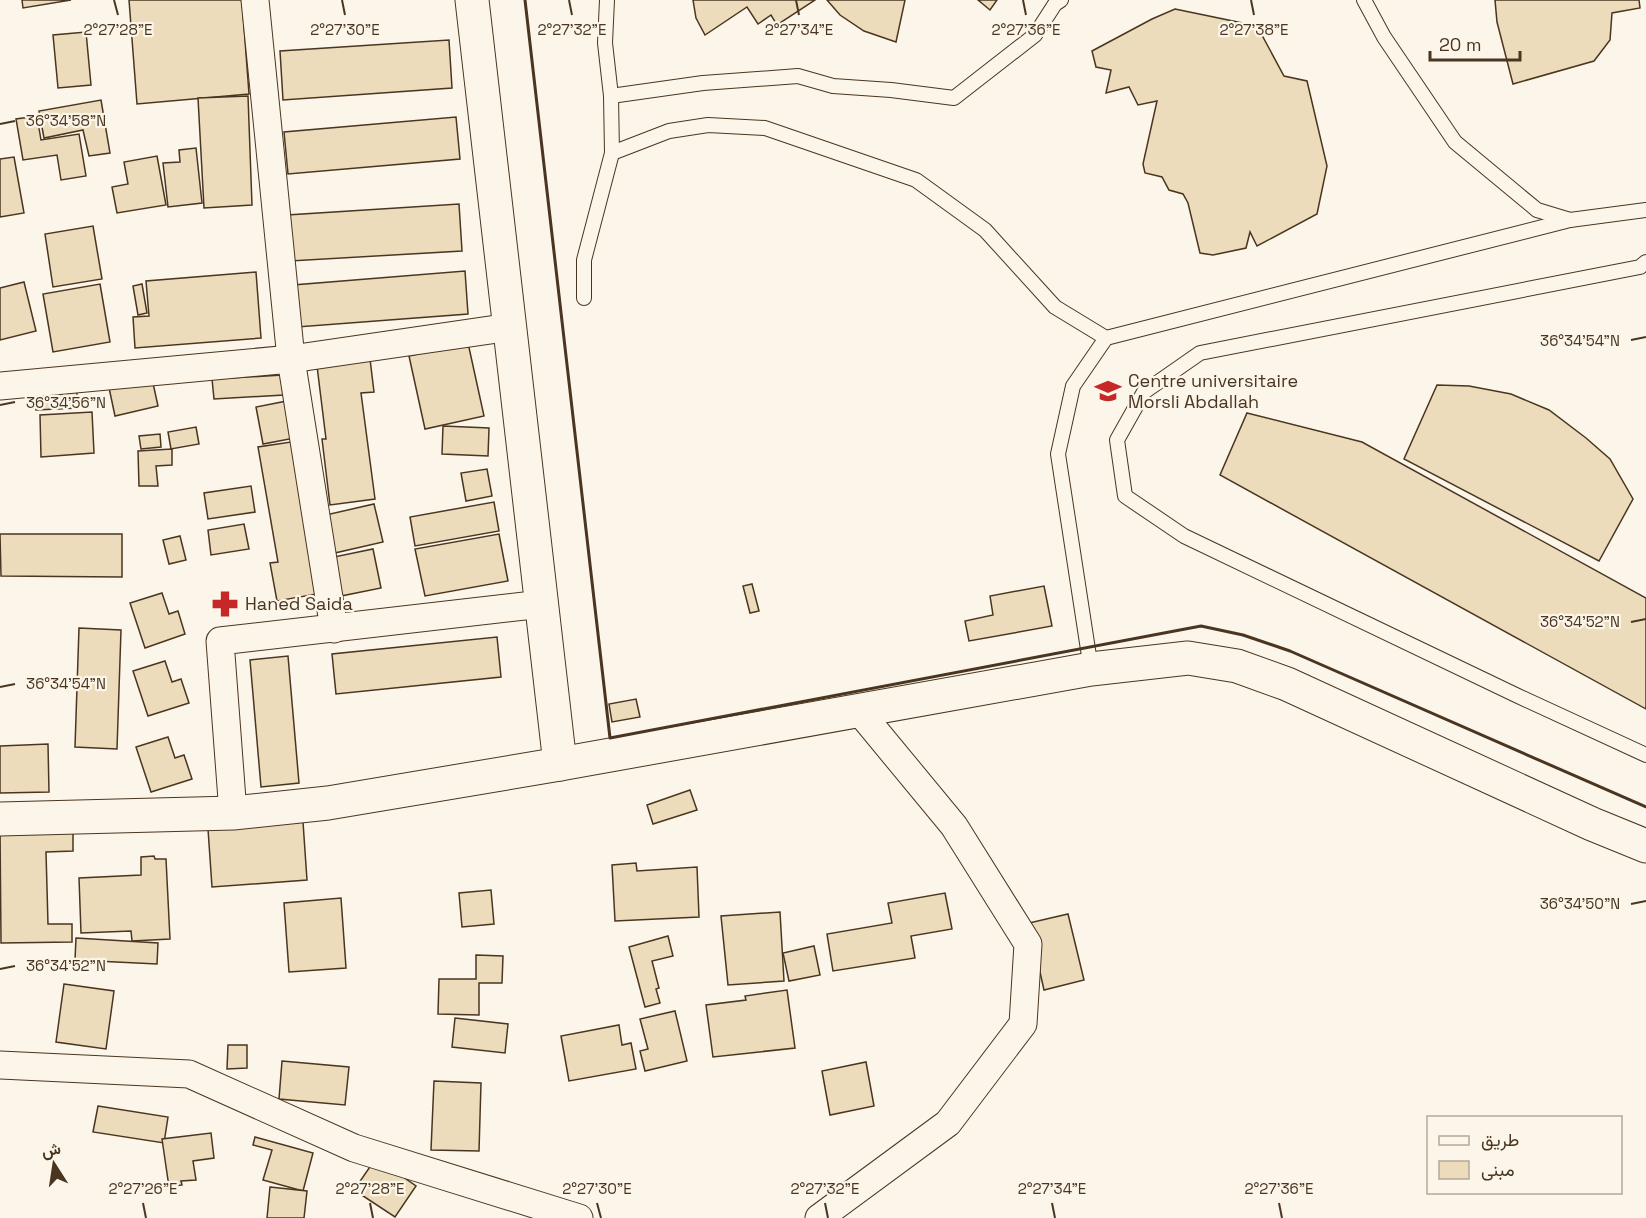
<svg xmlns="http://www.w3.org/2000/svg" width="1646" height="1218" viewBox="0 0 1646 1218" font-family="'Space Grotesk',Vazirmatn,sans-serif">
	<rect width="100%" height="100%" fill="#fbf6e9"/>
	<g fill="#ecdcbc" stroke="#4a3520" stroke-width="1.5">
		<path d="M22 0H71L23 8Z"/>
		<path d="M129 0H242L249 94 137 104Z"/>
		<path d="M693 0H815L777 25 771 15 758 24 747 7 705 35 696 18Z"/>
		<path d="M827 0H905L896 42 864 31 840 15Z"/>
		<path d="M978 0H997L990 10Z"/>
		<path d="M1639 0 1640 8 1612 13 1610 40 1594 61 1513 84 1497 22 1495 0Z"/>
		<path d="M1175 9 1257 26 1284 76 1307 81 1327 166 1317 214 1257 246 1250 232 1246 248 1213 255 1200 253 1188 203 1183 194 1169 190 1162 177 1145 173 1143 164 1157 101 1138 105 1129 87 1106 93 1111 70 1096 67 1092 51 1152 19Z"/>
		<path d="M86 32 91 85 58 88 53 35Z"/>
		<path d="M449 40 452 88 283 100 280 51Z"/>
		<path d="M248 96 252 205 204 208 198 98Z"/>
		<path d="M101 100 110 153 89 156 83 130 44 138 39 111Z"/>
		<path d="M37 116 41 140 79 134 86 176 61 180 57 155 23 160 16 119Z"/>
		<path d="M456 117 460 159 288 174 284 132Z"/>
		<path d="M196 148 202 203 168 207 163 163 180 162 179 150Z"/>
		<path d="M157 156 166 205 117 213 112 187 128 184 124 162Z"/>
		<path d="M14 157 24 213 0 217V159Z"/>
		<path d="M459 204 462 251 290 261 287 215Z"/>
		<path d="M93 226 102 279 53 287 45 234Z"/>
		<path d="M465 271 468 314 297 327 293 285Z"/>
		<path d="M256 272 261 338 135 348 133 317 149 316 146 281Z"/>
		<path d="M24 282 36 331 0 340V288Z"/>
		<path d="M100 284 110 342 53 352 43 294Z"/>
		<path d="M142 284 147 313 138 315 133 286Z"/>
		<path d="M468 343 484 416 425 429 409 356Z"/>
		<path d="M370 359 374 392 361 393 375 499 330 505 322 439H326L317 366Z"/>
		<path d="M151 374 158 406 115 416 108 383Z"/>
		<path d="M283 375 284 395 214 399 212 379Z"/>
		<path d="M76 382 78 408 36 410 34 385Z"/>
		<path d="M1437 385 1469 386 1511 394 1549 410 1586 438 1610 459 1633 499 1599 561 1404 459Z"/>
		<path d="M292 400 300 437 263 444 256 407Z"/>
		<path d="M92 412 94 453 41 457 40 415Z"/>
		<path d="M1247 413 1362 442 1646 598V709L1220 475Z"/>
		<path d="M443 426 489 428 488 456 442 454Z"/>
		<path d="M196 427 199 444 171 449 168 432Z"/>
		<path d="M160 434 161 447 141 449 139 436Z"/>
		<path d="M291 442 317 594 277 601 270 563 278 562 258 447Z"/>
		<path d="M172 449V465L156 466 158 486H139L138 451Z"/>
		<path d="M487 469 492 496 466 501 461 473Z"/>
		<path d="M251 486 255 512 208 519 204 493Z"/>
		<path d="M494 502 499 531 415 546 410 517Z"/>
		<path d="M374 504 383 542 326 555 317 517Z"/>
		<path d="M244 524 249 549 211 555 208 530Z"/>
		<path d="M0 534H122V577L1 576Z"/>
		<path d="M499 534 508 581 425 596 415 549Z"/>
		<path d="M180 536 186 560 169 564 163 540Z"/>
		<path d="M373 549 381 588 341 596 334 557Z"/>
		<path d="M752 584 759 611 750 613 743 586Z"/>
		<path d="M1044 586 1052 626 969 641 965 621 993 615 990 596Z"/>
		<path d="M162 593 169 614 178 611 185 634 145 648 130 603Z"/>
		<path d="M79 628 121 630 117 749 75 747Z"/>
		<path d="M497 637 501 677 336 694 332 654Z"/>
		<path d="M288 656 299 783 261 787 250 660Z"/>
		<path d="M165 661 172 682 181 679 189 703 148 716 133 671Z"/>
		<path d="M636 699 640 717 612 722 609 704Z"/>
		<path d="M168 737 175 758 184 755 192 779 151 792 136 747Z"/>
		<path d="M48 744 49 792 0 793V746Z"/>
		<path d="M690 790 697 810 653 824 647 805Z"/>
		<path d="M303 822 307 880 212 887 208 829Z"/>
		<path d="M73 825V851L46 852 48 924H72V942L1 943 0 827Z"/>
		<path d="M154 856 155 859H166L170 939 132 941 131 931 81 933 79 878 141 875V857Z"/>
		<path d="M636 863 637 871 697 867 699 917 615 921 612 865Z"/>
		<path d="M491 890 494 924 462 927 459 893Z"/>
		<path d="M945 893 952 929 911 936 915 958 833 971 827 934 892 923 888 903Z"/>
		<path d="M341 898 346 968 289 972 284 903Z"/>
		<path d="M780 912 784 981 728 985 721 916Z"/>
		<path d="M1068 914 1084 980 1044 990 1029 923Z"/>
		<path d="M668 936 673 956 652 961 659 988 656 989 660 1003 645 1007 629 947Z"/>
		<path d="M76 938 158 943 157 964 75 960Z"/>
		<path d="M814 946 820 975 789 981 783 953Z"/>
		<path d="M476 955 503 956 502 983H479V1015L438 1014 439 979H476Z"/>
		<path d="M64 984 114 991 106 1049 56 1042Z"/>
		<path d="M787 990 795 1048 713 1057 706 1005 746 1000 745 996Z"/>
		<path d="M675 1011 687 1061 645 1071 640 1051 648 1049 640 1019Z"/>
		<path d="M455 1018 508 1024 505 1053 452 1047Z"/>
		<path d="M619 1025 622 1045 631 1043 636 1069 569 1081 561 1036Z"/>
		<path d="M228 1045H247V1068L227 1069Z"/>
		<path d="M282 1061 349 1067 345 1105 279 1099Z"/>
		<path d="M866 1062 874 1106 830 1115 822 1071Z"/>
		<path d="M434 1081 481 1083 479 1151 431 1150Z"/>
		<path d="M98 1106 168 1117 164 1143 93 1132Z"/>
		<path d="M211 1133 214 1158 193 1161 196 1180 181 1181 182 1185 169 1187 162 1139Z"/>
		<path d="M255 1137 313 1153 303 1191 263 1180 272 1150 253 1145Z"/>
		<path d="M376 1158 416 1186 395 1217 354 1190Z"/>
		<path d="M270 1187 307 1191 304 1218H267Z"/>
	</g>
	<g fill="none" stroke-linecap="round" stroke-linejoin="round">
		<g stroke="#4a3520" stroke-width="16">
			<g id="lane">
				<path d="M607 0 605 43 611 96 703 83 798 76 833 86 891 90 954 98 1035 35 1055 4 1061 0"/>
				<path d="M1364 0 1384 37 1455 142 1537 210 1570 220 1646 210"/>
				<path d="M612 153 669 131 708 125 765 128 916 180 985 230 1055 307 1106 338"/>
				<path d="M1646 262 1640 267 1200 353 1144 392 1117 440 1125 496 1184 536 1518 696 1646 755"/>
				<path d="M584 298V260L612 153 611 96"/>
				<path d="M1091 669 1058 454 1073 386 1106 338 1570 220"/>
			</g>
		</g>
		<g stroke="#4a3520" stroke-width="29">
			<g id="street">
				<path d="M255 0 291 359 510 327"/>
				<path d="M0 386 291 359 334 629"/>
				<path d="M233 813 220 641 542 604"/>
				<path d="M0 1065 189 1074 354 1148 579 1218"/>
				<path d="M819 1218 948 1123 1023 1024 1028 944 954 826 859 711"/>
			</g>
		</g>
		<g stroke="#4a3520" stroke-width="35">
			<g id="secondary">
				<path d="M472 0 560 764"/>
				<path d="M0 819 233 813 328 803 560 764 1091 669 1188 658 1237 666 1287 684 1592 824 1646 846"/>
			</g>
		</g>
		<use href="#lane" stroke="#fbf6e9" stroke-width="14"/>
		<use href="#street" stroke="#fbf6e9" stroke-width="27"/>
		<use href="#secondary" stroke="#fbf6e9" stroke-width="33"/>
		<path stroke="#4a3520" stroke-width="3" d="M525 0 610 738 1201 626 1243 635 1290 651 1646 807"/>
	</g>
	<path fill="none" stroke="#4a3520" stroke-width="2" d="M114 0 118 15M342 0 345 15M569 0 572 15M796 0 799 15M1023 0 1026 15M1251 0 1254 15M0 124 15 121M1631 340 1646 337M0 405 15 402M1631 622 1646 619M0 687 15 684M1631 904 1646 901M0 969 15 966M143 1203 146 1218M370 1203 373 1218M597 1203 601 1218M825 1203 828 1218M1052 1203 1055 1218M1279 1203 1282 1218"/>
	<defs>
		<g id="university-bare" transform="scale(2.07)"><path d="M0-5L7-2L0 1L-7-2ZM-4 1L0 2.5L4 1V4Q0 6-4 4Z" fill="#c62828" stroke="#fbf6e9" stroke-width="2.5" paint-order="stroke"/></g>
		<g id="pharmacy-bare" transform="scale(2.07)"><path d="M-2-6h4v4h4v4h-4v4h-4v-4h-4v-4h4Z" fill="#c62828" stroke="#fbf6e9" stroke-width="2.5" paint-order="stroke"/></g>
	</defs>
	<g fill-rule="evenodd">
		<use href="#university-bare" x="1108" y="391"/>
		<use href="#pharmacy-bare" x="225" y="604"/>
	</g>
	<g text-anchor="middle" stroke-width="4.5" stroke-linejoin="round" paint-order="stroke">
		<g font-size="18" fill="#4a3520" stroke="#fbf6e9" text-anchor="start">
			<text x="1128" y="387">Centre universitaire<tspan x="1128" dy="21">Morsli Abdallah</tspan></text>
			<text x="245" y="610">Haned Saida</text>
		</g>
	</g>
	<g font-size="15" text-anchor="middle" fill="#4a3520" stroke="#fbf6e9" stroke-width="4.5" stroke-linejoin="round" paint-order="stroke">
		<text x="118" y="35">2°27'28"E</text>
		<text x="345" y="35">2°27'30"E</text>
		<text x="572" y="35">2°27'32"E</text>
		<text x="799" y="35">2°27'34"E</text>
		<text x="1026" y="35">2°27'36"E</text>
		<text x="1254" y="35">2°27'38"E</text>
		<text x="66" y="126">36°34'58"N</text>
		<text x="1580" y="346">36°34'54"N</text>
		<text x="66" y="408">36°34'56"N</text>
		<text x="1580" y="627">36°34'52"N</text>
		<text x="66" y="689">36°34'54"N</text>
		<text x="1580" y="909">36°34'50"N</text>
		<text x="66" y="971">36°34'52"N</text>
		<text x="143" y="1194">2°27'26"E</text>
		<text x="370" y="1194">2°27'28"E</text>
		<text x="597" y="1194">2°27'30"E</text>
		<text x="825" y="1194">2°27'32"E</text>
		<text x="1052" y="1194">2°27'34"E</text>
		<text x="1279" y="1194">2°27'36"E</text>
	</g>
	<rect x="1427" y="1116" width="195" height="78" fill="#fbf6e9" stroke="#b4a999" stroke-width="1.5"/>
	<rect x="1439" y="1136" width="30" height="9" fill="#fbf6e9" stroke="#b4a999" stroke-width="1.5"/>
	<text x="1481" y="1146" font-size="18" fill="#4a3520">طريق</text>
	<rect x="1439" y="1161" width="30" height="18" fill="#ecdcbc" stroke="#b4a999" stroke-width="1.5"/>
	<text x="1481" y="1176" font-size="18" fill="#4a3520">مبنى</text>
	<g transform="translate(54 1164) rotate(348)" stroke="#fbf6e9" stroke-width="4.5" paint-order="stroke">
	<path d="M0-4.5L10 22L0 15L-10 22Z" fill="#4a3520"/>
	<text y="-9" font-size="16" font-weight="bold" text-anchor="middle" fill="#4a3520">ش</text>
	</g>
	<path d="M1430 51v9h90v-9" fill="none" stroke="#4a3520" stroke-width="3"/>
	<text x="1439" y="51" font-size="18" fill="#4a3520" stroke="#fbf6e9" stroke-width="4.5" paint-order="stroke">20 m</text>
</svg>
